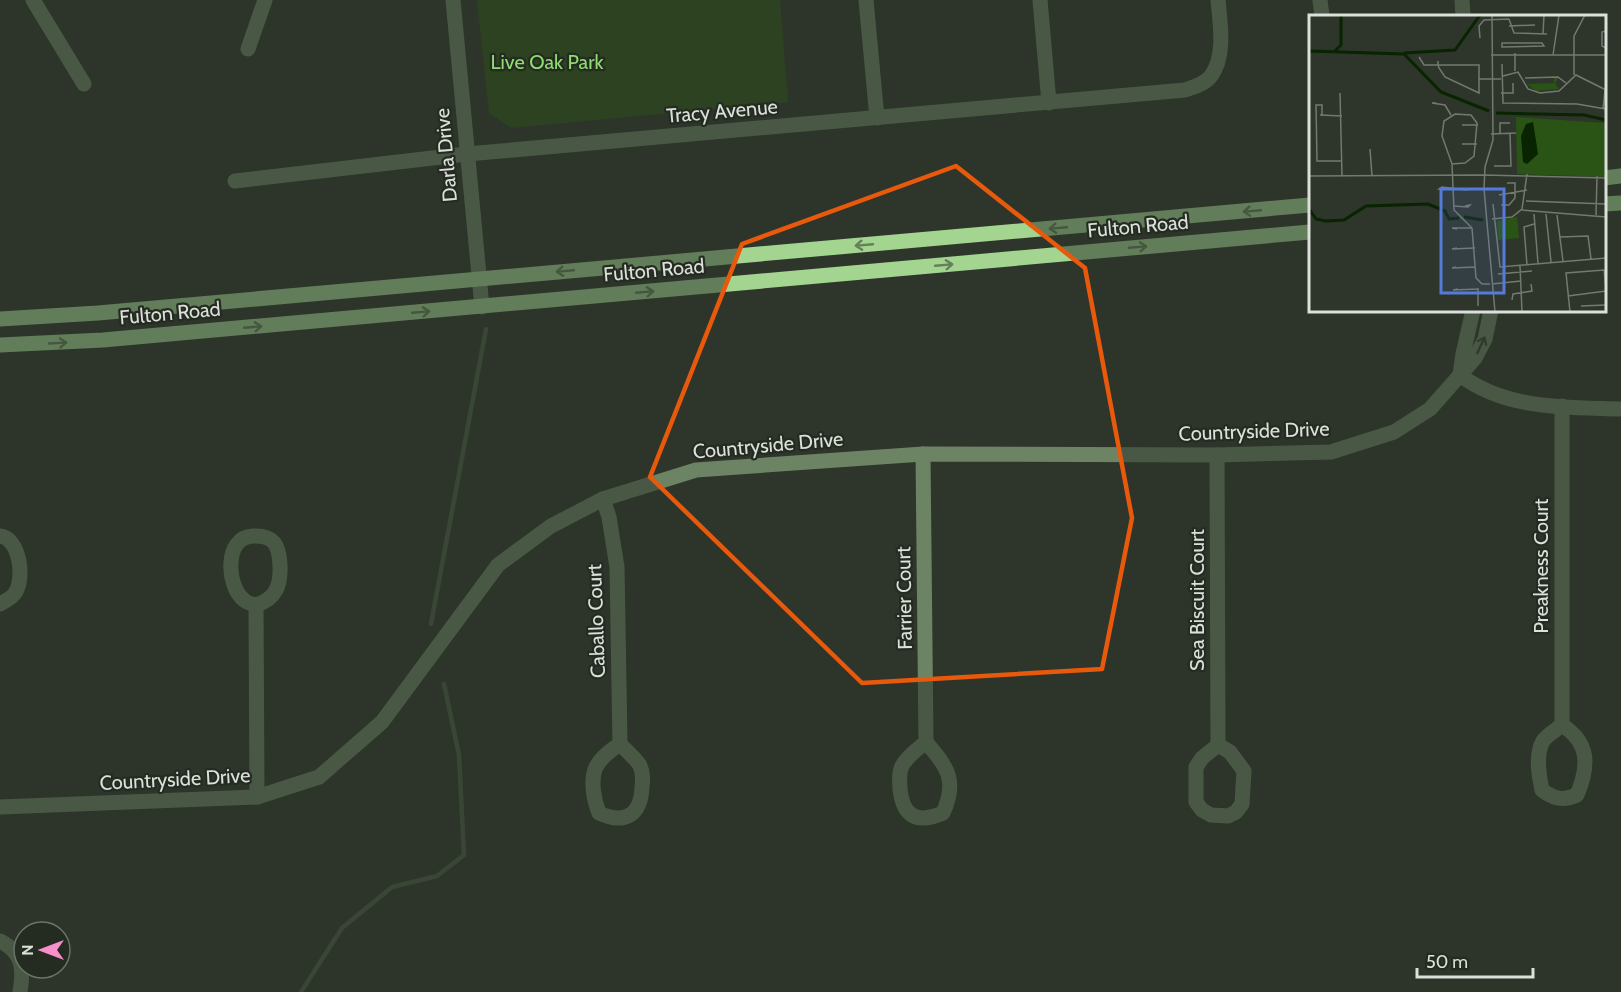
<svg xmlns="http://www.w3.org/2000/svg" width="1621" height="992" viewBox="0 0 1621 992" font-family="Cabin,sans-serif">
	<rect width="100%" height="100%" fill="#2e352b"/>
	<path fill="#2a5316" d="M477 0H780L788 102 511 128 489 113Z"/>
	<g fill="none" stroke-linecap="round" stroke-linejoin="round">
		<g stroke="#475c41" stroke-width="4.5">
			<path d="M431 624 486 329"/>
			<path d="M301 992 342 928 392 887 437 876 464 855 459 755 444 684"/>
		</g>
		<g stroke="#6c8463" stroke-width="15">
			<path d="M33 0 84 84"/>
			<path d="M453 0 482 307"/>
			<path d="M866 0 877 118"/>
			<path d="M1040 0 1049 103"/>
			<path d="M1320 0 1322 16"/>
			<path d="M1462 0 1463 16"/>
			<path d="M248 49 265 0"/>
			<path d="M235 181 467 154 1185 90C1194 87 1205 84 1211 76 1226 56 1220 23 1218 0"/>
			<path d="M1460 375C1506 410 1566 407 1621 409"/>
			<path d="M1460 375 1463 354 1473 310"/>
			<path d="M1562 406V725C1556 730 1547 735 1543 741 1535 755 1539 776 1542 790 1554 799 1563 801 1577 795 1589 766 1590 743 1562 725"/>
			<path d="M923 454 926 742C918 749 907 756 902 766 898 774 900 780 900 789 903 817 917 824 943 813 958 780 947 767 926 742"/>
			<path d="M1217 455 1218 745 1202 758 1196 767V802L1202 810 1211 815 1228 816 1236 812 1242 804 1244 771 1230 752 1218 745"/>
			<path d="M603 499 609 517 617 567 620 744C611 750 601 757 596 767 590 780 594 801 599 813 625 825 641 815 642 787 643 779 643 771 639 764 634 757 626 750 620 744"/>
			<path d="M0 536C20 538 25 579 15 593 12 598 5 601 0 604"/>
			<path d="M256 605C252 604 247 603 244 600 226 586 224 537 253 536 275 535 279 546 280 565 281 585 276 599 256 605L257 797"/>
			<path d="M0 807 257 797 319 777 382 722 498 565 551 526 603 499 696 470 923 454 1217 455 1331 452 1394 432 1430 409 1475 358 1485 339 1491 310"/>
			<path d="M0 941C23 953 24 968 20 992"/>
		</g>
		<g stroke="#a3d590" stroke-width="15">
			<path d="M1604 178 1621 176"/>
			<path d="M1604 204 1621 203"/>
			<path d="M0 319 98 313 1310 205"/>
			<path d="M0 345 103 340 1310 232"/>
		</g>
	</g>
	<defs><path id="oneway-shaft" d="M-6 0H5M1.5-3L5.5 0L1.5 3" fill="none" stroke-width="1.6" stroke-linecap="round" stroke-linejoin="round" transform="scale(1.5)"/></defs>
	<g stroke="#648058">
		<use href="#oneway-shaft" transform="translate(1252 211) rotate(175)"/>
		<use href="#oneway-shaft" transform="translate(1058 228) rotate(175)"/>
		<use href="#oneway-shaft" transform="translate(864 245) rotate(175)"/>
		<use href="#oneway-shaft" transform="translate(1138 247) rotate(-5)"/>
		<use href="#oneway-shaft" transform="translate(944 265) rotate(-5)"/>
		<use href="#oneway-shaft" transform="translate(565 271) rotate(175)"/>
		<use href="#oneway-shaft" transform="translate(645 292) rotate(-5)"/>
		<use href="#oneway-shaft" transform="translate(421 312) rotate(-5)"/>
		<use href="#oneway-shaft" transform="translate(253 327) rotate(-5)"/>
		<use href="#oneway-shaft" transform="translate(58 343) rotate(-3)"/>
	</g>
	<use stroke="#364132" href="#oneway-shaft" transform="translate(1481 345) rotate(-65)"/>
	<path d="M0 0H1621V992H0ZM956 166 1085 268 1132 518 1102 669 862 683 650 477 742 244Z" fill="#2e352b" fill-opacity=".55" fill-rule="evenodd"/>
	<path fill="none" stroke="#e8590c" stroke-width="4.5" stroke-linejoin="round" d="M956 166 1085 268 1132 518 1102 669 862 683 650 477 742 244Z"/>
	<g text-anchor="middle" stroke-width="4.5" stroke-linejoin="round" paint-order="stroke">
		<g font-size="20" fill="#90da72" stroke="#242b21">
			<text x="547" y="69">Live Oak Park</text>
		</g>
		<g font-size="20" fill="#dbe0da" stroke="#242b21">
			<text transform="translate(722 111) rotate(-5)" y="7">Tracy Avenue</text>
			<text transform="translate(446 155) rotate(-95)" y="7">Darla Drive</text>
			<text transform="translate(1138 226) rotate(-5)" y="7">Fulton Road</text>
			<text transform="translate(654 270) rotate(-5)" y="7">Fulton Road</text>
			<text transform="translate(170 313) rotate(-5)" y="7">Fulton Road</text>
			<text transform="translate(1254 431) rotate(-2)" y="7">Countryside Drive</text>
			<text transform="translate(768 445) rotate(-5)" y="7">Countryside Drive</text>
			<text transform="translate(1541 566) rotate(-90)" y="7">Preakness Court</text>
			<text transform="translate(904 598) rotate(-91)" y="7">Farrier Court</text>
			<text transform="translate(1197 600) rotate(-90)" y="7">Sea Biscuit Court</text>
			<text transform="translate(596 621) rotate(-92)" y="7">Caballo Court</text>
			<text transform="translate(175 779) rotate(-3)" y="7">Countryside Drive</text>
		</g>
	</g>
	<g transform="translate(1309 15)">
		<rect width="297" height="297" fill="#2e352b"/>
		<path d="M245 62 249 64 246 68 250 74 227 76 218 69 245 68ZM207 102 297 108V162L208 159ZM208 202 210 223 189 225 188 206Z" fill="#2a5316"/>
		<path d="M224 107 229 139 218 149 214 147 212 121 217 109Z" fill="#082400"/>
		<path fill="none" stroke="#082400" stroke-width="3" d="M0 36 95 39 132 77 180 96M26 36 32 30V0M95 38 146 35 171 0M187 98 275 100 297 105M0 194 7 204 17 206 35 205 57 191 119 189 136 196 140 204 150 203M155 202 174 205"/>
		<path fill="none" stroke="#737971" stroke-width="1.5" d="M183 0 184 125 176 152 175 174 186 297M200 4 205 18 238 19M200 11 226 10M297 16 293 17V31L297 33M234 19 235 0M171 23 170 11 175 5 200 4M193 28H233L235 31 193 32ZM206 38V56M182 40H297M244 40 250 0M110 42 115 50H170V78L136 62 130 53 129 50V46M193 49 194 88 268 89 297 94M265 60V21L276 0M194 61 209 57 219 74 231 78 250 76 267 60 297 75M216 63 249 62 257 68M170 64H192M31 78 33 161M192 78H204V68M127 88H123L136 90 142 100M294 94 296 75M146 99 162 100 168 108 165 141 156 148 143 149 133 121 135 106ZM11 100 33 101M13 100V90H7L8 146H33M157 110H153H169M182 119 207 118M191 119V108H201M158 129H153H168M61 134 63 161M143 149 145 195 163 213 167 263 173 269H181M185 151H202L201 118M173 160 297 163M0 161 173 160M135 174H130L133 172 158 175 161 174H156M190 180 218 175M217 186 297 189M184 189 191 252 297 243M192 190H200L206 183V168H198M144 191 159 192 161 190 156 191M213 195 297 202M225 199 229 248M237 199 242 247M248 200 254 246M287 200 288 161M183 204 203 202 213 194 218 159M148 214 143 213H163M251 222 279 221 282 244M148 233 143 234 166 233M218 250 215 212 225 209M211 251 213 297M147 252 143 253 166 252M189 259 223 256M183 269 212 266M149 274 144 275 169 274M259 281 297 276M203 285 204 279 223 276 222 269M169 286V291V273M272 291 297 290M261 297 257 258 295 255 297 274"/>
		<path fill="#567ad9" fill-opacity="0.15" stroke="#567ad9" stroke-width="3" d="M132 174H195V278H132Z"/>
		<rect width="297" height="297" fill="none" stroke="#dbe0da" stroke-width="3"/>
	</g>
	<g transform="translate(42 950) rotate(270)"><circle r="28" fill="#242b21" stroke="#6d736b" stroke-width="1.5"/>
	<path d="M0-4.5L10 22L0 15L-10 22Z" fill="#f98fc9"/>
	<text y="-9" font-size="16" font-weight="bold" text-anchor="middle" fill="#dbe0da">N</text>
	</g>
	<path d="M1417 968v9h116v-9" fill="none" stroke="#dbe0da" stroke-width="3"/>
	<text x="1426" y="968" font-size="18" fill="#dbe0da" stroke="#242b21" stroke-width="4.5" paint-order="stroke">50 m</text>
</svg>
